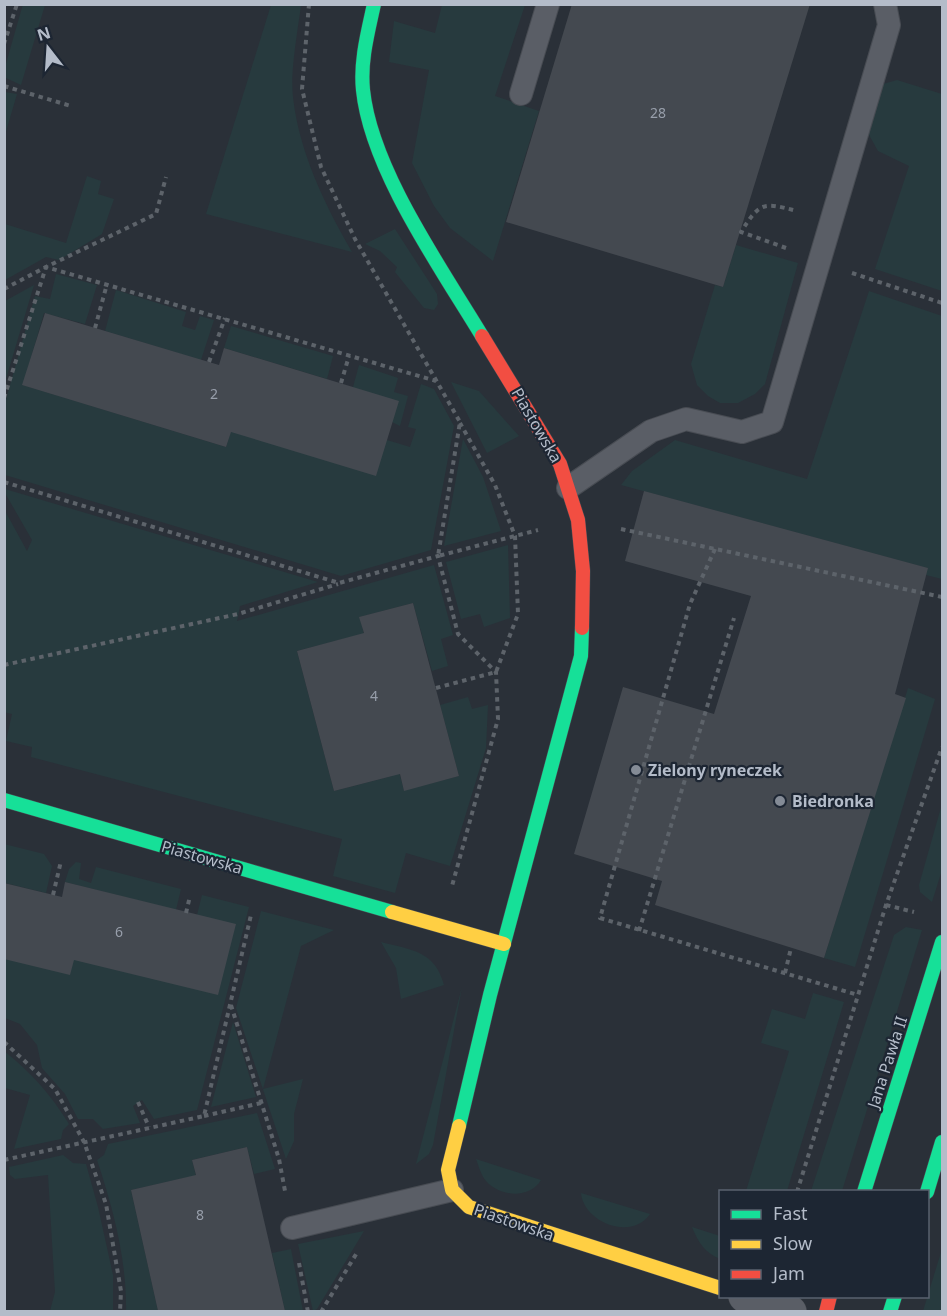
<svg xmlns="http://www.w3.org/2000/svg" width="947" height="1316" viewBox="0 0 947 1316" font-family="'Noto Sans',sans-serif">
	<rect width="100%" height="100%" fill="#2a3038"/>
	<g fill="#273a3e">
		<path d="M23 4 45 5 21 85 6 78 5 67Z"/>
		<path d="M271 5H301C298 30 290 72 293 97 299 152 325 205 352 252L206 214Z"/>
		<path d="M442 5H525L495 96 539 111 493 261 450 228 434 206 412 163 429 70 389 62 394 21 435 33Z"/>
		<path d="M897 80 942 94V291L875 269 909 166 878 151 868 133 883 84Z"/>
		<path d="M5 92 17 94 5 135 4 92Z"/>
		<path d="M87 176 101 181 98 194 114 199 102 234 59 260 46 257 5 280V224L66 243Z"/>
		<path d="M395 229 437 294 438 304 434 310 424 308 395 272 397 267 380 251 365 244Z"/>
		<path d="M736 245 798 263 765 384 755 394 738 403H720L708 396 697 385 691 364 715 285 723 287Z"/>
		<path d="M56 274 97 285 85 324 44 313 23 385 226 447 237 411 387 440 410 447 416 429 408 427 421 384 434 389 454 426 431 550 341 576 5 475V403L35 296 50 299Z"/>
		<path d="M34 285 5 382V301Z"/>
		<path d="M116 290 186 312 182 326 195 330 200 316 214 320 201 360 105 331Z"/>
		<path d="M869 291 942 316V579L926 575 927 568 621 485 632 471 675 440 807 479Z"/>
		<path d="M231 326 333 356 327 379 224 348Z"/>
		<path d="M359 365 398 378 394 392 408 396 400 426 392 422 353 387Z"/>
		<path d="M451 382 479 391 519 436 487 453Z"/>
		<path d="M463 439 483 477 501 531 444 546Z"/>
		<path d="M5 489 318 582 240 606 237 621 434 565 453 635 441 639 448 666 432 671 413 603 360 617 368 652 355 636 297 651 334 791 392 776 394 754 404 790 459 776 440 705 468 697 472 709 488 705 486 748 450 866 406 853 395 893 333 876 342 839 31 757 32 747 6 741 12 714 4 712V509L27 551 32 540 5 493Z"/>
		<path d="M508 545 510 618 484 627 480 614 461 619 446 562Z"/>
		<path d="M908 688 935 699 855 967 824 958Z"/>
		<path d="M942 804V870L932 902 920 892 919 885Z"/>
		<path d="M4 844 44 854 52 866 46 893 5 883Z"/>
		<path d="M76 862 81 863 79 879 91 883 96 867 181 889 176 910 65 882 69 869Z"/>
		<path d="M202 895 249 907 197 1110 154 1119 142 1100 133 1106 140 1123 103 1129 93 1119H78L65 1094 42 1068 37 1045 20 1024 5 1018V959L197 915Z"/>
		<path d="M261 911 334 930 301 946 263 1089 303 1079 294 1114V1141L286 1159 236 1008Z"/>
		<path d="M906 927 922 930 842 1191H811L894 935Z"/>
		<path d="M381 942C412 950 435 951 444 985L401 999 396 968Z"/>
		<path d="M462 987 433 1145 429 1154 416 1164Z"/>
		<path d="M813 993 844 1002 787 1191H746L789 1051 761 1043 772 1009 805 1019Z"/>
		<path d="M233 1022 256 1097 211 1107Z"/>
		<path d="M4 1051C31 1072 51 1095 69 1124L63 1130 61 1139 14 1149 30 1095 5 1088Z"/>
		<path d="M257 1113 275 1169 254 1174 247 1147 192 1160 201 1196 189 1177 131 1190 158 1311 126 1312C127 1260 113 1208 97 1160L104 1155 108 1144Z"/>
		<path d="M63 1155 73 1163 86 1164 98 1207 113 1275V1311H50L55 1292 48 1175 15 1179 10 1175 9 1167Z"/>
		<path d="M476 1159 541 1180C530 1199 500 1197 486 1181 481 1175 479 1167 476 1159Z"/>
		<path d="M581 1193 650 1214C632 1241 584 1223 581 1193Z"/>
		<path d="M692 1227 720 1236V1259C705 1253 698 1242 692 1227Z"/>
		<path d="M364 1231 317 1309 313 1311 298 1244Z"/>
		<path d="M291 1249 303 1311H285L272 1253Z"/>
		<path d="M942 1249 941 1311H923Z"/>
	</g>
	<g fill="#444950">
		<path d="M572 4H810L723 287 506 222Z"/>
		<path d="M45 313 219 365 224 348 399 401 376 476 231 432 226 447 22 385Z"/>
		<path d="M644 491 928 568 895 694 906 698 824 958 655 905 662 881 574 854 623 687 714 714 751 596 625 561Z"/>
		<path d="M413 603 459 776 404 791 400 774 334 791 297 651 364 633 359 617Z"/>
		<path d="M65 882 236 924 218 995 74 960 70 975 4 959V883L62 897Z"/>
		<path d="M247 1147 285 1311H158L131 1190 196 1175 192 1160Z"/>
	</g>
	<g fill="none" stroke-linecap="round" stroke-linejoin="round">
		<g stroke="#484c53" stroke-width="24">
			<g id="lane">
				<path d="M521 94 548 4"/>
				<path d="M568 488 651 431 686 419 742 432 772 422 889 25 885 4"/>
				<path d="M292 1228 452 1190"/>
			</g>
		</g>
		<g stroke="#484c53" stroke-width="34">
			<path id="street" d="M745 1296 790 1312"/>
		</g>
		<g stroke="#484c53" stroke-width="15">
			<g id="fast">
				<path d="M374 4C368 32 360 61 363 90 371 169 441 268 482 336"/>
				<path d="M4 800 392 912"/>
				<path d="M459 1126 490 995 581 656 582 628"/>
				<path d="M864 1192 942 942"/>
				<path d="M927 1192 942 1142"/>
				<path d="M890 1312 895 1296"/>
			</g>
		</g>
		<g stroke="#484c53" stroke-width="15">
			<g id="slow">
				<path d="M392 912 504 944"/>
				<path d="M459 1126 448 1170 452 1190 469 1207 720 1288"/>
			</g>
		</g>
		<g stroke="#484c53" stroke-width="15">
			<g id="jam">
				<path d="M482 336 560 464 578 520 583 571 582 628"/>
				<path d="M826 1312 830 1296"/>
			</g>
		</g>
		<g stroke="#5d636a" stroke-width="4" stroke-dasharray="4.5 4.5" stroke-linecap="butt">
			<path d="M309 4 302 89 321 167 355 239 460 422 438 556 538 530"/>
			<path d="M4 44 17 4"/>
			<path d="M4 86 71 106"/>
			<path d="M786 248 741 232C760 202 763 202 797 211"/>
			<path d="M852 273 942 303"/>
			<path d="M4 289 46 267 436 381"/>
			<path d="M95 328 107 284"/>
			<path d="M209 362 225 318"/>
			<path d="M341 383 349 356"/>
			<path d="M4 398 46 267 156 214 166 177"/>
			<path d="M4 482 339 583 438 556 458 634 496 672 498 719 452 886"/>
			<path d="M621 529 942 597"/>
			<path d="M715 549 690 604 600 918 858 995"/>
			<path d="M4 665 238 614 338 584"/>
			<path d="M436 688 496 672 518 614 515 536 495 485 460 423"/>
			<path d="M53 895 61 861"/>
			<path d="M886 905 914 912"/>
			<path d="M186 913 190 896"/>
			<path d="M639 931 734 618"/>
			<path d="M785 973 791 948"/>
			<path d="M231 1005 279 1159 285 1191"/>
			<path d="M4 1042 55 1089 84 1142 106 1204 121 1291 120 1312"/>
			<path d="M138 1102 149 1127"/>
			<path d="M204 1116 261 1103"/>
			<path d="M4 1160 204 1116 251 915"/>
			<path d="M797 1192 886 905 942 747"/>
			<path d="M299 1263 308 1312"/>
			<path d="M321 1312 358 1251"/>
		</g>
		<use href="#lane" stroke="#5a5e66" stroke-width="22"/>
		<use href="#street" stroke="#5a5e66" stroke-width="33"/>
		<use href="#fast" stroke="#16e098" stroke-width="14"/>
		<use href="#slow" stroke="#ffcf43" stroke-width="14"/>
		<use href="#jam" stroke="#f24e42" stroke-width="14"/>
	</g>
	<g fill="#848b96" stroke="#1d2633" stroke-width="2">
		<circle cx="636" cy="770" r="6"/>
		<circle cx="780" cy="801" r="6"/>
	</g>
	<g text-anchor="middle" stroke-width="4.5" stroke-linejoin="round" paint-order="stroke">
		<g font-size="14" fill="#989fab">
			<text x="658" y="118">28</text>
			<text x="214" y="399">2</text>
			<text x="374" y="701">4</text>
			<text x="119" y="937">6</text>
			<text x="200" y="1220">8</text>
		</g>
		<g font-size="16" fill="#b4bcc9" stroke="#1d2633">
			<text transform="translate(537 425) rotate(60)" y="6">Piastowska</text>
			<text transform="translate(202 857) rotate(16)" y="6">Piastowska</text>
			<text transform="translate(887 1062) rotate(-72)" y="6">Jana Pawła II</text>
			<text transform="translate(514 1222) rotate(19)" y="6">Piastowska</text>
		</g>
		<g font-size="16" font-weight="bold" fill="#b4bcc9" stroke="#1d2633" text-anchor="start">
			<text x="648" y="776">Zielony ryneczek</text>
			<text x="792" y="807">Biedronka</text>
		</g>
	</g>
	<rect width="947" height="1316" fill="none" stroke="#b4bcc9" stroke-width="12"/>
	<rect x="719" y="1190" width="210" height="108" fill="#1d2633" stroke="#59626f" stroke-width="1.5"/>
	<rect x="731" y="1210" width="30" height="9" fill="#16e098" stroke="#59626f" stroke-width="1.5"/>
	<text x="773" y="1220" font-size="18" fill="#b4bcc9">Fast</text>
	<rect x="731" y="1240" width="30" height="9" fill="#ffcf43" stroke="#59626f" stroke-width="1.5"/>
	<text x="773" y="1250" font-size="18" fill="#b4bcc9">Slow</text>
	<rect x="731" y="1270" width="30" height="9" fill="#f24e42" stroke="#59626f" stroke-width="1.5"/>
	<text x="773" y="1280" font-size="18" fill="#b4bcc9">Jam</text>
	<g transform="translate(48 48) rotate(343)" stroke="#1d2633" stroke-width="4.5" paint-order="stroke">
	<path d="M0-4.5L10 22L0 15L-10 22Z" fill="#b4bcc9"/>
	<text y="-9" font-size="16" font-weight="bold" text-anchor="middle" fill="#b4bcc9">N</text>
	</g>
</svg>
